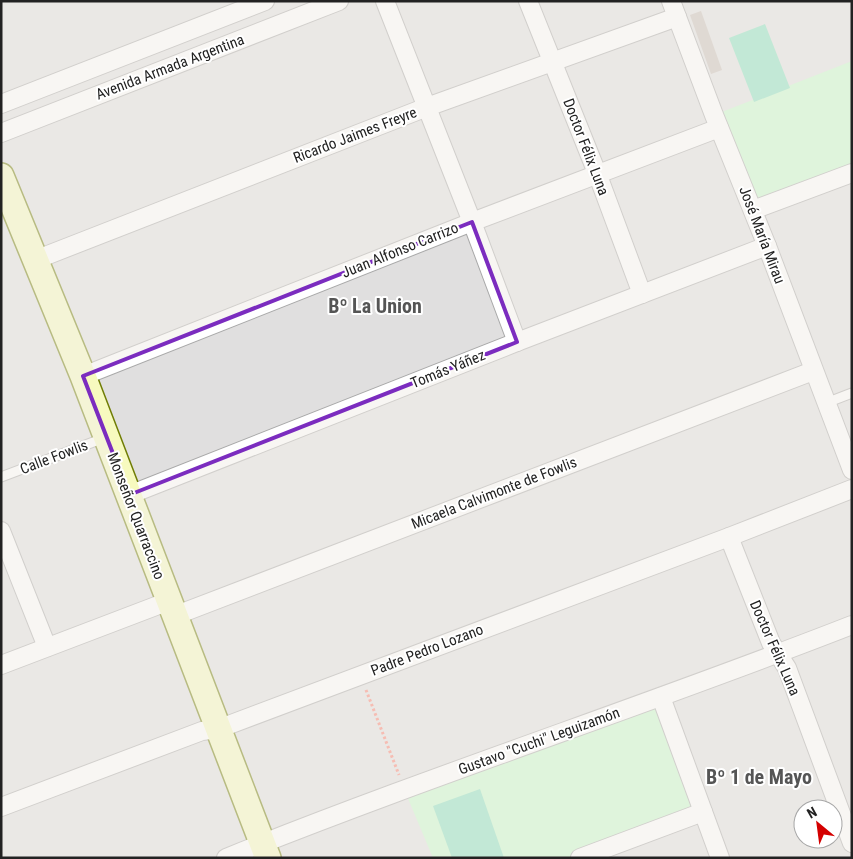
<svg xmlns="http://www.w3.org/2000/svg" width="853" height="859" viewBox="0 0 853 859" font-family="'Roboto Condensed',sans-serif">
	<rect width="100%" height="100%" fill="#f2efe9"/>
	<path fill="#e0dfdf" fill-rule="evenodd" d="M1 1H852V858H1ZM803 809H833V839H803Z"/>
	<g fill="#c8facc">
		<path d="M852 61V169L753 210 714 115Z"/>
		<path d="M661 697 703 812 580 858H433L404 789Z"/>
	</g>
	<g fill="#88e0be">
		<path d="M765 24 790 88 754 102 729 38Z"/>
		<path d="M480 789 504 858H452L433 806Z"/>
	</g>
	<path fill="#c7bfb8" d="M701 11 722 70 711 74 690 15Z"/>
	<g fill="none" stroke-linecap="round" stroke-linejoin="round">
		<g stroke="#a9a9a9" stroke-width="11">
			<g id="lane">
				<path d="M826 403 852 393"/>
				<path d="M1 477 104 438"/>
			</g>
		</g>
		<g stroke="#a9a9a9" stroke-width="20">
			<g id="street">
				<path d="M385 1 472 222 517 342"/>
				<path d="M528 1 597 173 642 294"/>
				<path d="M671 1 714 115 767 246 852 470"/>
				<path d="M1 104 265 1"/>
				<path d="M1 133 339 1"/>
				<path d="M753 210 852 173"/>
				<path d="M35 260 427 107 677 17"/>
				<path d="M83 376 472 222 719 128"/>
				<path d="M129 495 517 342 767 246"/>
				<path d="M1 531 47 647"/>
				<path d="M729 537 771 643 787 668 852 843"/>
				<path d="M174 616 813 371"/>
				<path d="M1 665 169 601"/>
				<path d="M661 697 720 858"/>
				<path d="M1 807 202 731 218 729 729 537 852 489"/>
				<path d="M226 858C432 775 645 706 852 625"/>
				<path d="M580 858 703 812"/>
			</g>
		</g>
		<g stroke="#707d05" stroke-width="28">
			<path id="secondary" d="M1 176 83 376 268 858"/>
		</g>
		<path stroke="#fa8072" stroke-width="3" stroke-dasharray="2.5 2.5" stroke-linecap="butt" d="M366 690 399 775"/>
		<use href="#lane" stroke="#fff" stroke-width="9"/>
		<use href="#street" stroke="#fff" stroke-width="18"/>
		<use href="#secondary" stroke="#f7fabf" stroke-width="25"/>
	</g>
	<path d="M0 0H853V859H0ZM472 222 517 342 129 495 83 376Z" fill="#f2efe9" fill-opacity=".55" fill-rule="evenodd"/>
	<path fill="none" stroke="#7b2cbf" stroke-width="4" stroke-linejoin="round" d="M472 222 517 342 129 495 83 376Z"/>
	<g text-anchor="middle" stroke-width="4" stroke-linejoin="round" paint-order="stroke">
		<g font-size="15" fill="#222" stroke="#fff">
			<text transform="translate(170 67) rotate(-21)" y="5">Avenida Armada Argentina</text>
			<text transform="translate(355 135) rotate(-21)" y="5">Ricardo Jaimes Freyre</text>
			<text transform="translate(586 147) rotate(69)" y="5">Doctor Félix Luna</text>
			<text transform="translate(762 235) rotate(69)" y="5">José María Mirau</text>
			<text transform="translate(400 250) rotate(-22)" y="5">Juan Alfonso Carrizo</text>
			<text transform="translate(448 369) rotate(-22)" y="5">Tomás Yáñez</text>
			<text transform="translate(54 457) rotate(-21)" y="5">Calle Fowlis</text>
			<text transform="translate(494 493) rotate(-21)" y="5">Micaela Calvimonte de Fowlis</text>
			<text transform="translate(136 516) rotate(69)" y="5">Monseñor Quarraccino</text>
			<text transform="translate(775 648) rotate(66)" y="5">Doctor Félix Luna</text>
			<text transform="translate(427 650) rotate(-21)" y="5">Padre Pedro Lozano</text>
			<text transform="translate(539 741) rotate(-20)" y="5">Gustavo "Cuchi" Leguizamón</text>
		</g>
		<g font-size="20" font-weight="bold" fill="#555" stroke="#fff">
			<text x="375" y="313">Bº La Union</text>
			<text x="759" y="784">Bº 1 de Mayo</text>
		</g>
	</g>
	<rect width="853" height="859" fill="none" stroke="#222222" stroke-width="5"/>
	<g transform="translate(818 824) rotate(331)"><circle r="24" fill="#ffffff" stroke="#a7a7a7"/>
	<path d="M0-4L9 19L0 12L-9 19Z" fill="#d40000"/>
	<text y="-8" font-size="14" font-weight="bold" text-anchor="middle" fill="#222222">N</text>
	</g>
</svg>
